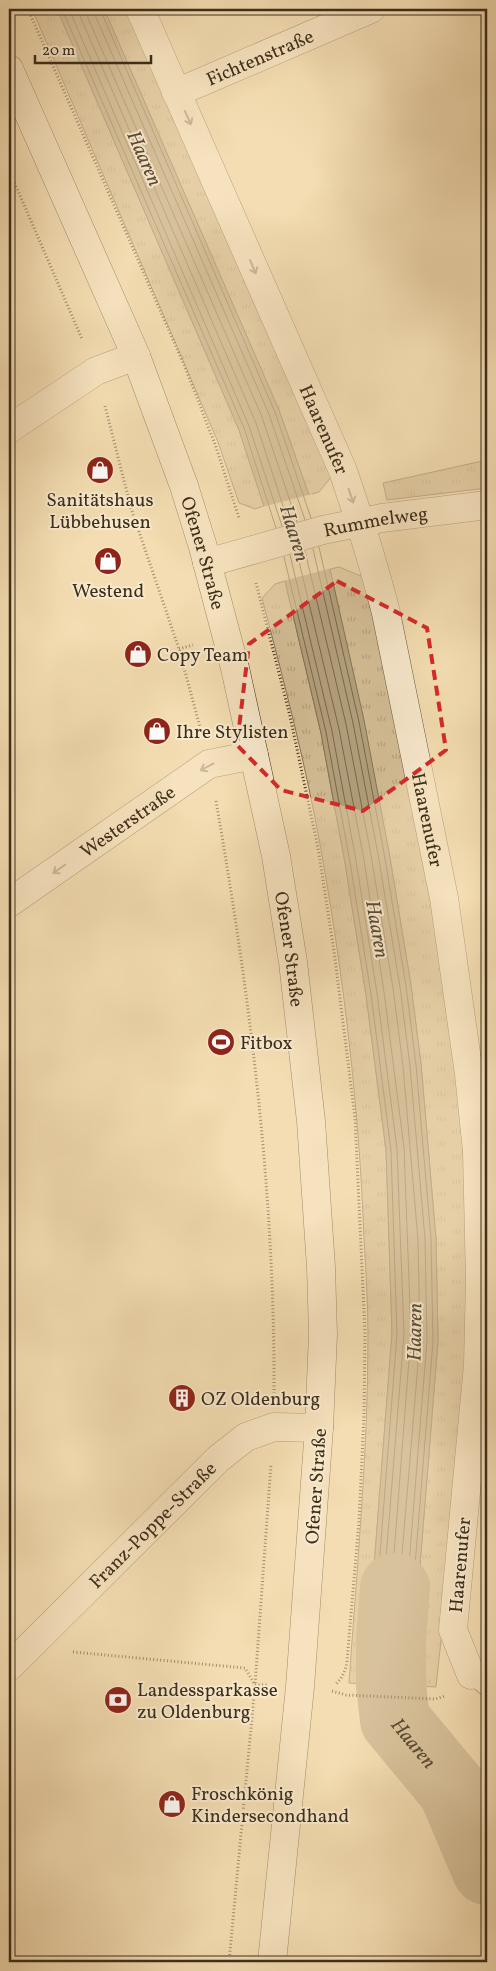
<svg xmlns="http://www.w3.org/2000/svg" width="496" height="1971" viewBox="0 0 496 1971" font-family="Vollkorn,serif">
	<defs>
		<pattern id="grass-tufts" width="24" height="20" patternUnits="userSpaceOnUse" patternTransform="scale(1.25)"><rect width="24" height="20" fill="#d5bf98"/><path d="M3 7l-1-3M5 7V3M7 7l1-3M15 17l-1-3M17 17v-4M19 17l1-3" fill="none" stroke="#b8a482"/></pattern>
	</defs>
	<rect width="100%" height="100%" fill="#f4ddb2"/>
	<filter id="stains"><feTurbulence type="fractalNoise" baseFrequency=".004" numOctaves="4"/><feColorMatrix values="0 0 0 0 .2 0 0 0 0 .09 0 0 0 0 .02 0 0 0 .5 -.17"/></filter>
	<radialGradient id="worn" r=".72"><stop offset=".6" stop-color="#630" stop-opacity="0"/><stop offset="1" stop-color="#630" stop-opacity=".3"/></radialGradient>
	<g fill="url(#grass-tufts)" stroke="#88765a">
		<path d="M32 9H57L239 430 264 506 255 509 239 503 218 442Z"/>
		<path d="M104 9H129L332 476 319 492 309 495 279 410Z"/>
		<path d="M487 460V488L387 500 383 483Z"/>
		<path d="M339 567 366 578C406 772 452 967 464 1165 466 1190 468 1214 469 1238 471 1389 452 1538 436 1687L414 1686V1640L438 1341 436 1239 421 1064 411 985 389 852 330 569Z"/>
		<path d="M285 581 321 733 345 863 366 995 386 1150 392 1333 368 1645V1684L349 1683C357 1567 368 1453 368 1337 368 1304 366 1271 364 1238 359 1108 344 978 321 850 306 765 284 682 262 598L275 584Z"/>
	</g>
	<path fill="#b5a27f" stroke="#857457" d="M57 9H104L279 410 309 495 330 569 364 720 389 852 411 985 421 1064 436 1239 438 1341 414 1640V1686L368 1684V1645L392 1333 386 1150 366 995 345 863 321 733 285 581 264 506 239 430Z"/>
	<g fill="#f4ddb2">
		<path d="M312 494 332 568 283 581 262 507Z"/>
		<path d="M366 1684 417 1686 414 1688H391L368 1686Z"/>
	</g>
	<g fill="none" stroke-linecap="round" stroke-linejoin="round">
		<g stroke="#78684e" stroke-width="1">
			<path d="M62 9 244 428 276 528"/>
			<path d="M69 9 249 426 282 526"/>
			<path d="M77 9 256 423 289 524"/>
			<path d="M86 9 88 18 262 417 297 522"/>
			<path d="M94 9 95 15 269 414 305 520"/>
			<path d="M100 9 275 412 311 518"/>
			<path d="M297 553 339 729 364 860 384 992 404 1148 411 1334 387 1645V1664L393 1666 395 1664V1638L420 1340 418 1240 403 1066 393 988 371 855 346 724 305 551"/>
			<path d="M290 555 332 731 356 861 377 993 397 1149 404 1334 379 1645 380 1672 400 1674 403 1672V1639L427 1340 425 1239 410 1066 400 987 378 854 353 723 313 549"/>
			<path d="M284 557 326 732 350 862 371 994 391 1150 397 1334 373 1645V1677L375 1679 407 1681 409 1678V1640L433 1341 431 1239 416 1065 406 986 384 853 359 722 319 547"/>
		</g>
		<path stroke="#b5a27f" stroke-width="70" id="s1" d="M395 1588 391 1640V1685L395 1720 453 1790 487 1870"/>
		<g stroke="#6a5a42" stroke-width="17">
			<path id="service" d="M471 1675 487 1689"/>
		</g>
		<g stroke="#6a5a42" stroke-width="29">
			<g id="minor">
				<path id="s2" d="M140 9 343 471C359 518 374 565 386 613L444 898 469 1074 477 1151 480 1280 478 1365 453 1630 471 1675"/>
				<path id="s3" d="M176 93 371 9"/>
				<path d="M9 429 96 371 136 356"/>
				<path id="s4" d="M207 563 323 530 382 518 487 505"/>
				<path id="s5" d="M9 903 209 764 254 755"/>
				<path id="s6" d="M9 1667 218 1459 246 1437 274 1427 319 1428"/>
			</g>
		</g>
		<g stroke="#3c2e1c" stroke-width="29">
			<g id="secondary">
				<path id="s7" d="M9 69 136 356 184 486 203 547 235 668 276 856 293 962 311 1121 321 1267 323 1334 319 1428 300 1687 272 1962"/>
			</g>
		</g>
		<g stroke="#3c2e1c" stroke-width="3" stroke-dasharray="1 2.5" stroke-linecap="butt">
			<path d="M28 9 185 367 215 444 239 518"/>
			<path d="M9 170 82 339"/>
			<path d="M105 406 131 508 179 649 201 731"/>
			<path d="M256 583 290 716 318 848 334 951 355 1118 365 1332 364 1416 359 1521 347 1661C346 1671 342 1678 335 1685"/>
			<path d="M179 649 193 645"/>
			<path d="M216 801C250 997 275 1194 274 1393"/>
			<path d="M73 1652 245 1668 255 1685H267"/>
			<path d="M332 1691 346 1695 435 1699 445 1696"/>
			<path d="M229 1962 255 1685 271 1464"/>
		</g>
		<use href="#service" stroke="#f8e9cd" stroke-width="15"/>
		<use href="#minor" stroke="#f8e9cd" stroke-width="28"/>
		<use href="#secondary" stroke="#f8e9cd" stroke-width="28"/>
	</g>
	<defs><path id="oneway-shaft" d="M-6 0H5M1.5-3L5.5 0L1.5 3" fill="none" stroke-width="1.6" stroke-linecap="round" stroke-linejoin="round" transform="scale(1.25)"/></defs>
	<g stroke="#9a8c74">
		<use href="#oneway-shaft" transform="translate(188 118) rotate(66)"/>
		<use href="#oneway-shaft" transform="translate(253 267) rotate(67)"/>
		<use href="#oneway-shaft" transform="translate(351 496) rotate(71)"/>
		<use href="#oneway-shaft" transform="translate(207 767) rotate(152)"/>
		<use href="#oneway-shaft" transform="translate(59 869) rotate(145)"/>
	</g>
	<path d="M0 0H496V1971H0ZM337 581 427 628 446 750 363 811 281 790 237 745 249 644Z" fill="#f4ddb2" fill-opacity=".55" fill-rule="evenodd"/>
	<path fill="none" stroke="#d62828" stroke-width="4" stroke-dasharray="10 6" stroke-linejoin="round" d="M337 581 427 628 446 750 363 811 281 790 237 745 249 644Z"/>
	<defs>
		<g id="shop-disc" transform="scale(1.4375)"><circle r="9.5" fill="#8f2418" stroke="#f8e9cd"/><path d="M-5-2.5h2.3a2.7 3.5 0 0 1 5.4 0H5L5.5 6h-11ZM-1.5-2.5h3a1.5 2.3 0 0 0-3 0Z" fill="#fff"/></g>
		<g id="stadium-disc" transform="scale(1.4375)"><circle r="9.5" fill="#8f2418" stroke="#f8e9cd"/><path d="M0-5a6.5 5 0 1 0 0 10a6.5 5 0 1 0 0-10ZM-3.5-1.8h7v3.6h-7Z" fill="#fff"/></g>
		<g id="building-disc" transform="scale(1.4375)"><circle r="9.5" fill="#8f2418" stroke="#f8e9cd"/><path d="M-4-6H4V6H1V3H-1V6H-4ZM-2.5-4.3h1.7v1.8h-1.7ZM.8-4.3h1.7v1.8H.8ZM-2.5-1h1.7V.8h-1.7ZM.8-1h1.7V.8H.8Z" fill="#fff"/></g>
		<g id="bank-disc" transform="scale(1.4375)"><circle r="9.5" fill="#8f2418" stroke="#f8e9cd"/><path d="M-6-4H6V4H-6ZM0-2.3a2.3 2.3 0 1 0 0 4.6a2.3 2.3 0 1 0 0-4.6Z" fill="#fff"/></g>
	</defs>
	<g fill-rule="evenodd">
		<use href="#shop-disc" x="100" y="470"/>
		<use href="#shop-disc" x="108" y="561"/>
		<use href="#shop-disc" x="138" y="654"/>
		<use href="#shop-disc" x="157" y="731"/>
		<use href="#stadium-disc" x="221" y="1042"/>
		<use href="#building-disc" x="182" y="1398"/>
		<use href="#bank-disc" x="118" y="1700"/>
		<use href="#shop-disc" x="172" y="1804"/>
	</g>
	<g text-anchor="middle" stroke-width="4" stroke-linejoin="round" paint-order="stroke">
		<g font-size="19" fill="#3c2e1c" stroke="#f8e9cd">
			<text dy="7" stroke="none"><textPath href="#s3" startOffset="91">Fichtenstraße</textPath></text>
			<text dy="7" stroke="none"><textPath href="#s2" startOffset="459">Haarenufer</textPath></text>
			<text dy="7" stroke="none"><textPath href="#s4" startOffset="174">Rummelweg</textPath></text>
			<text dy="7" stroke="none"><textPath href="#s7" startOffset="522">Ofener Straße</textPath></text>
			<text dy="7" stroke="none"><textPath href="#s2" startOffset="864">Haarenufer</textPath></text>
			<text dy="7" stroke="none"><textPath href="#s5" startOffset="144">Westerstraße</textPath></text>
			<text dy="7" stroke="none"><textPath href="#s7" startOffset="928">Ofener Straße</textPath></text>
			<text transform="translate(315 1486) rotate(-86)" y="7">Ofener Straße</text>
			<text dy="7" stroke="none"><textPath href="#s6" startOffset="202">Franz-Poppe-Straße</textPath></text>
			<text transform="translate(459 1565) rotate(-85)" y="7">Haarenufer</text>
		</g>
		<g font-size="19" fill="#3c2e1c" stroke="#f8e9cd" text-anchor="start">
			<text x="100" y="506" text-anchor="middle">Sanitätshaus<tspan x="100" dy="22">Lübbehusen</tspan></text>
			<text x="108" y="597" text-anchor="middle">Westend</text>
			<text x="157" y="661">Copy Team</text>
			<text x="176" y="738">Ihre Stylisten</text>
			<text x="240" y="1049">Fitbox</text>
			<text x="201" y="1405">OZ Oldenburg</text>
			<text x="137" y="1696">Landessparkasse<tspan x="137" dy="22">zu Oldenburg</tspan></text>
			<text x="191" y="1800">Froschkönig<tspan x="191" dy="22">Kindersecondhand</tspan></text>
		</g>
		<g font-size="20" font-style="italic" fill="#5a4b35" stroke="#f8e9cd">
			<text transform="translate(145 158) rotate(66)" y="7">Haaren</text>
			<text transform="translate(295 533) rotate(73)" y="7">Haaren</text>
			<text transform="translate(378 929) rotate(80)" y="7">Haaren</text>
			<text transform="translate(414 1332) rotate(-89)" y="7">Haaren</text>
			<text dy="7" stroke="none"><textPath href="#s1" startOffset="162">Haaren</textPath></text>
		</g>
	</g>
	<rect width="496" height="1971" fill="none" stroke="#f4ddb2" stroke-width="30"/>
	<rect x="10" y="10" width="476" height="1951" fill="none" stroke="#3c2e1c" stroke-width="2.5"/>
	<rect x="15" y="15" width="466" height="1941" fill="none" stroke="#3c2e1c"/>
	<path d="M35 55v8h116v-8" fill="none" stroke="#3c2e1c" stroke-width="2.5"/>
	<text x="42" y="55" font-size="15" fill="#3c2e1c" stroke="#f8e9cd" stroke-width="4" paint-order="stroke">20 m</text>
	<rect width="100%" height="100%" filter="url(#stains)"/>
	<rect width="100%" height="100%" fill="url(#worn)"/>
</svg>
